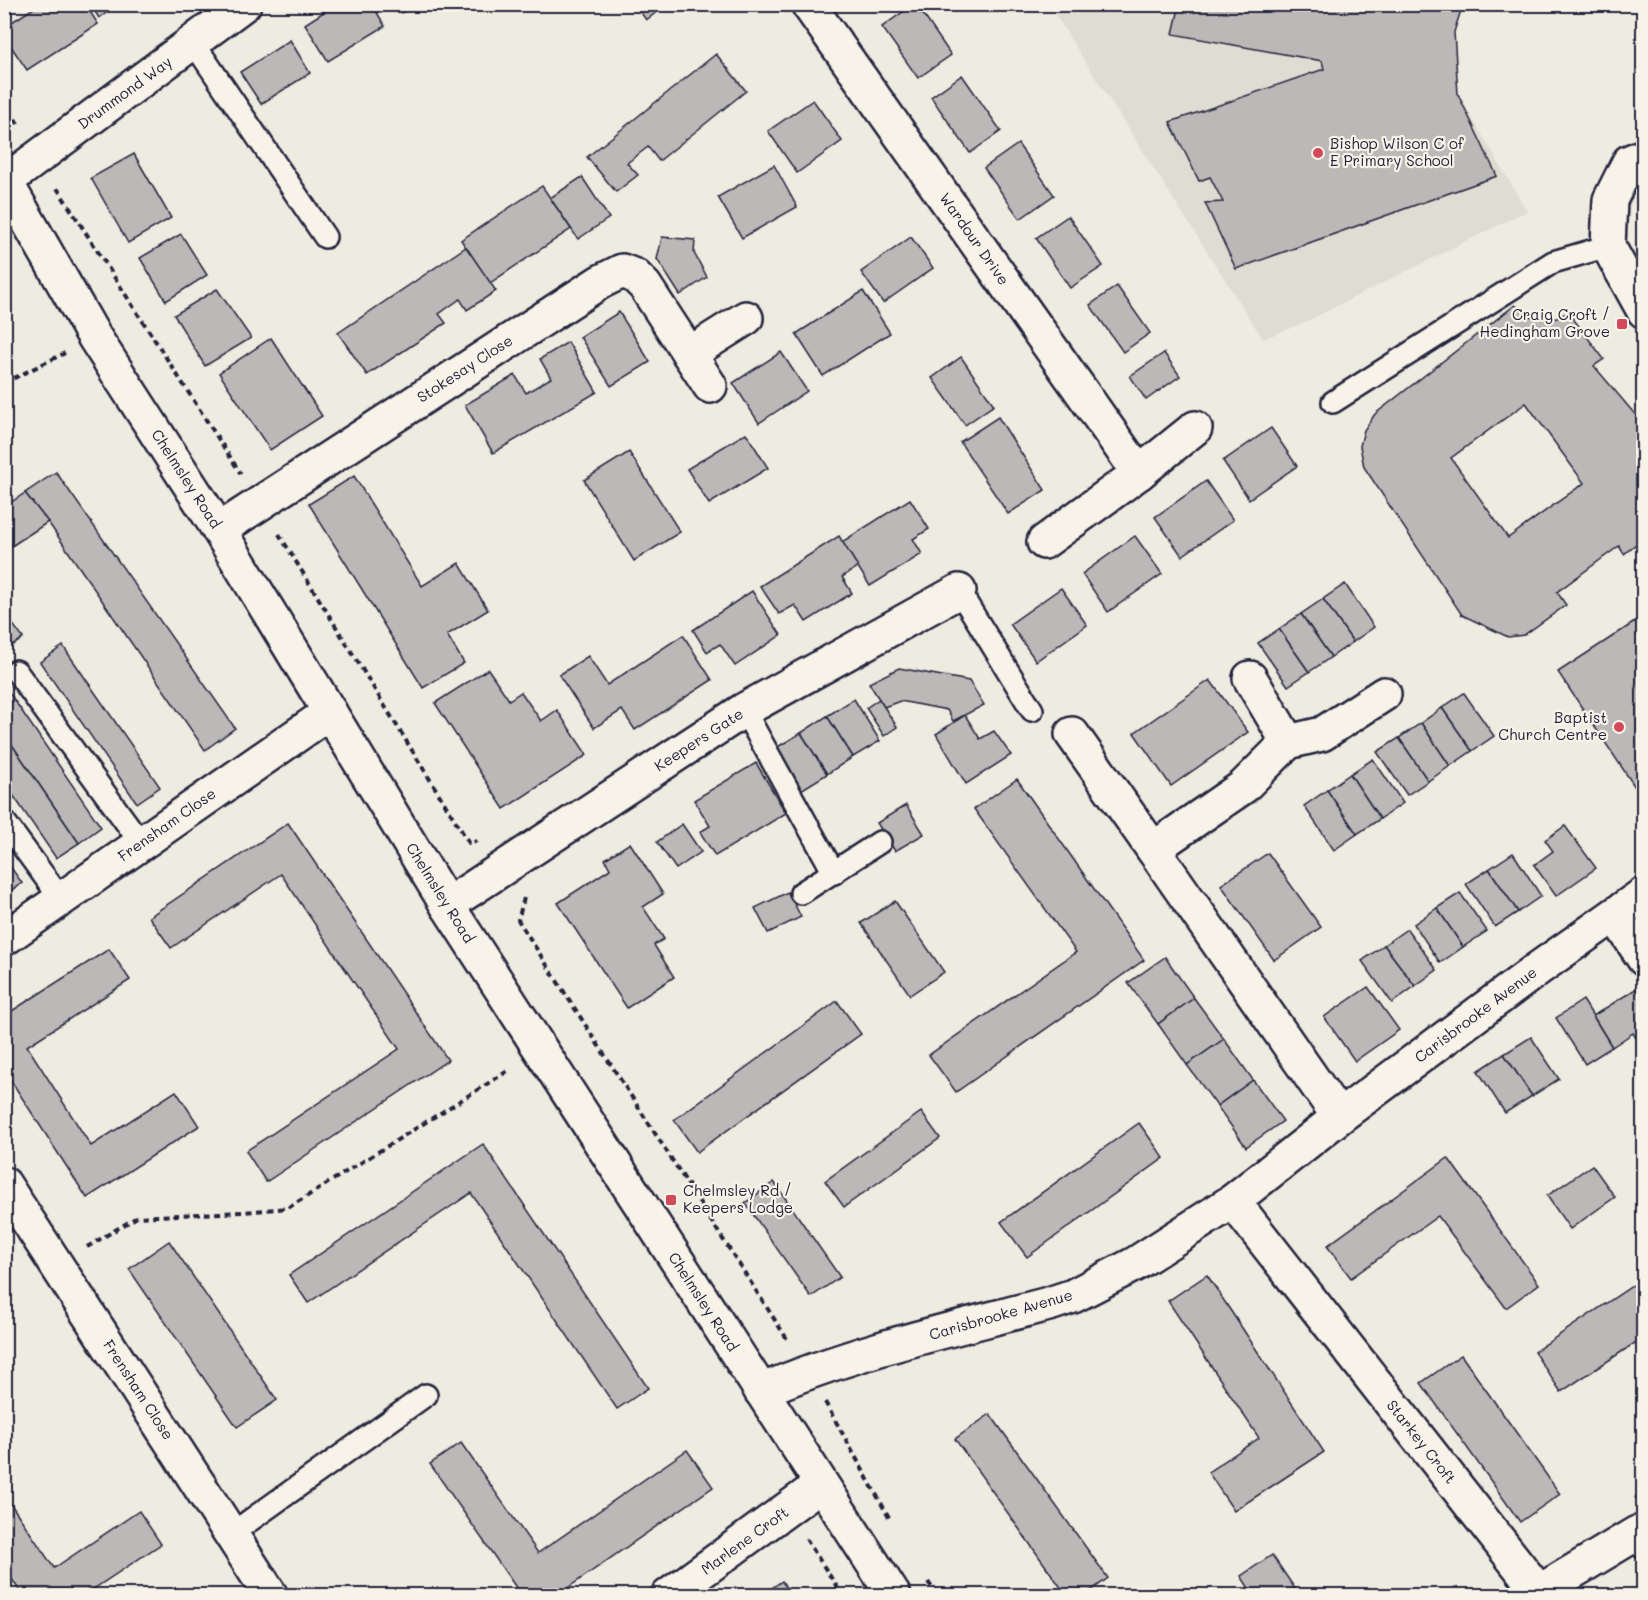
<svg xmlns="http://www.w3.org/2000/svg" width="1648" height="1600" viewBox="0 0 1648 1600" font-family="Mali,sans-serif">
	<rect width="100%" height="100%" fill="#eeebe1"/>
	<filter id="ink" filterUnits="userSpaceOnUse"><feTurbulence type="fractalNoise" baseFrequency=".0167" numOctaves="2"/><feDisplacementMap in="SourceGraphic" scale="12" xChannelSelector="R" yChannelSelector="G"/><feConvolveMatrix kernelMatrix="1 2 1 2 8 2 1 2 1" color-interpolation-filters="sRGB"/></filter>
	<g filter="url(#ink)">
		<path fill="#dfdcd4" d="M1049 5H1463L1454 32 1458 94 1527 211 1303 323 1263 339Z"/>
		<g fill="#bbb8b7" stroke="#22223b" stroke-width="1.5" fill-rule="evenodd">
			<path d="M40 4H85L98 24 27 70 4 36V27Z"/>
			<path d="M90 4H120L99 18Z"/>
			<path d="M336 4H372L385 26 328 61 305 24Z"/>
			<path d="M396 4H414L402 13Z"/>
			<path d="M635 4H668L646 20Z"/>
			<path d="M914 4H916L951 55 918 78 882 27Z"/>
			<path d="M1180 4H1463L1454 32 1458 94 1497 176 1236 269 1205 203 1223 202 1210 177 1199 181 1170 122 1324 69 1322 61 1173 34Z"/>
			<path d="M290 40 310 73 261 104 240 72Z"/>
			<path d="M716 54 746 91 659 161 648 147 627 163 638 175 616 192 587 157Z"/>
			<path d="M962 75 1001 131 970 153 931 97Z"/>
			<path d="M813 100 842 141 797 173 768 131Z"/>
			<path d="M1018 144 1054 195 1020 219 984 168Z"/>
			<path d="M134 154 171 218 128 243 91 178Z"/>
			<path d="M774 165 797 207 742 238 718 197Z"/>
			<path d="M582 177 609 218 578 239 550 198Z"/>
			<path d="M542 186 571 229 490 283 461 240Z"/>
			<path d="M1068 216 1103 266 1070 288 1036 238Z"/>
			<path d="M181 234 207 275 166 301 140 258Z"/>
			<path d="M662 237 695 240 694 253 707 277 680 295 657 259Z"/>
			<path d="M911 237 933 268 883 303 861 272Z"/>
			<path d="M466 247 496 291 467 310 460 299 439 314 446 323 367 375 338 333Z"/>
			<path d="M1117 286 1150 333 1123 352 1090 305Z"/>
			<path d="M217 289 251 338 205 366 174 315Z"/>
			<path d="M863 291 890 333 823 376 796 334Z"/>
			<path d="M1515 305 1529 316 1543 319 1557 318 1568 312 1604 359 1594 366 1644 425V537L1624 554 1619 546 1557 592 1566 605 1524 635 1508 637 1462 615 1364 467 1360 446 1364 430 1375 414ZM1526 403 1584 483 1508 538 1451 458Z"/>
			<path d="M619 312 650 362 611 386 580 337Z"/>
			<path d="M271 338 322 416 270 450 219 373Z"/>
			<path d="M568 342 597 392 493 453 465 405 515 375 526 393 551 378 540 359Z"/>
			<path d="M781 352 807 391 759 423 733 383Z"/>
			<path d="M1164 353 1180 376 1146 400 1130 376Z"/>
			<path d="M961 357 994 405 965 425 932 378Z"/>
			<path d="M998 417 1045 490 1008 514 960 442Z"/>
			<path d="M1271 428 1297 466 1249 499 1223 461Z"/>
			<path d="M746 433 768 468 709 504 687 469Z"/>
			<path d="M629 452 680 532 634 561 584 480Z"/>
			<path d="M56 472 235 728 205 750 48 522 25 493Z"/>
			<path d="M354 476 422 586 459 563 488 610 447 635 464 663 423 688 309 504Z"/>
			<path d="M1206 481 1233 520 1182 556 1155 517Z"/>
			<path d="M25 493 48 522 4 551V507Z"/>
			<path d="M910 499 929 529 913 539 922 554 870 586 842 542Z"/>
			<path d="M839 536 858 567 842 577 852 593 806 622 795 605 779 614 760 586Z"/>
			<path d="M1135 536 1162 574 1108 612 1082 574Z"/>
			<path d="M1345 584 1374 627 1353 642 1323 599Z"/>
			<path d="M1061 588 1087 625 1036 661 1010 624Z"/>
			<path d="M752 591 781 635 735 666 720 644 707 652 693 630Z"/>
			<path d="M1323 599 1353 642 1331 657 1301 614Z"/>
			<path d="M1301 614 1331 657 1309 672 1279 629Z"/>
			<path d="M6 615 23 638 4 652V616Z"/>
			<path d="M1644 616V782L1635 787 1558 672Z"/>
			<path d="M1279 629 1309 672 1288 686 1258 643Z"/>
			<path d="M683 635 712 680 635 730 622 710 594 728 559 675 588 656 607 685Z"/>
			<path d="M63 646 160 787 137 803 40 662Z"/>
			<path d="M899 668 969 681 984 705 953 721 947 710 900 701 884 707 869 683Z"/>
			<path d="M488 669 509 700 521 692 541 721 557 710 587 755 504 809 435 703Z"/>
			<path d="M1210 680 1248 732 1171 786 1134 733Z"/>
			<path d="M4 685 101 827 79 843 4 733Z"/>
			<path d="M1464 693 1494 736 1472 751 1442 708Z"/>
			<path d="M854 699 880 741 853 757 827 716Z"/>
			<path d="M879 699 897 727 884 736 866 708Z"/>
			<path d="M1442 708 1472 751 1450 766 1421 723Z"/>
			<path d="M965 715 980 739 994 731 1011 755 966 784 936 734Z"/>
			<path d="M827 716 853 757 827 774 801 733Z"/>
			<path d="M1421 723 1450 766 1428 781 1399 738Z"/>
			<path d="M4 733 79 843 56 858 4 782Z"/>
			<path d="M801 733 827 774 801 790 774 749Z"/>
			<path d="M1399 738 1428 781 1407 795 1377 752Z"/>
			<path d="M1373 759 1403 803 1380 819 1350 774Z"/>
			<path d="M756 763 786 813 715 856 700 832 710 826 694 800Z"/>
			<path d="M1350 774 1380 819 1357 834 1327 790Z"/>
			<path d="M1017 779 1144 960 956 1092 929 1055 1076 952 974 809Z"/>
			<path d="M1327 790 1357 834 1334 850 1304 806Z"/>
			<path d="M906 805 924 834 895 851 877 823Z"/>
			<path d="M288 823 448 1060 266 1182 246 1151 399 1049 281 874 171 948 149 917Z"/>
			<path d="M682 824 701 852 676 869 657 842Z"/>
			<path d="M1565 826 1596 868 1556 896 1534 865 1553 851 1545 840Z"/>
			<path d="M630 843 663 894 643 907 664 939 654 945 674 977 627 1008 558 903 610 869 605 859Z"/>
			<path d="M1268 853 1321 927 1274 960 1221 885Z"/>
			<path d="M1513 853 1541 896 1518 912 1489 869Z"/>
			<path d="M4 858 22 883 4 895Z"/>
			<path d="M1489 869 1518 912 1495 927 1466 884Z"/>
			<path d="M788 892 801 917 768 933 755 908Z"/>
			<path d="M1460 893 1487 931 1463 947 1437 908Z"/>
			<path d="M895 901 944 972 910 995 861 923Z"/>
			<path d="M1437 908 1463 947 1440 963 1414 924Z"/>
			<path d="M1407 929 1437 970 1415 986 1384 945Z"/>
			<path d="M1384 945 1415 986 1392 1003 1362 961Z"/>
			<path d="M109 949 130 980 27 1046 91 1146 176 1091 199 1126 87 1198 4 1070V1016Z"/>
			<path d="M1165 957 1194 998 1158 1024 1128 983Z"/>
			<path d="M1368 987 1399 1030 1355 1061 1324 1017Z"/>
			<path d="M1637 988 1644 998V1045L1641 1046 1633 1033 1612 1047 1593 1016Z"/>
			<path d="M1194 998 1224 1039 1187 1065 1158 1024Z"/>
			<path d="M1583 1000 1612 1047 1585 1064 1556 1018Z"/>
			<path d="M837 1001 861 1034 697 1152 674 1120Z"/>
			<path d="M1531 1037 1559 1079 1532 1096 1504 1054Z"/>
			<path d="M1224 1039 1253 1080 1217 1106 1187 1065Z"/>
			<path d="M1504 1054 1532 1096 1505 1113 1478 1071Z"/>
			<path d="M1253 1080 1283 1121 1246 1147 1217 1106Z"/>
			<path d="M921 1112 940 1138 844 1207 825 1181Z"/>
			<path d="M1139 1123 1164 1158 1027 1257 1001 1222Z"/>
			<path d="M483 1144 648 1388 617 1409 471 1193 308 1303 289 1275Z"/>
			<path d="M1448 1158 1539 1284 1506 1308 1438 1216 1351 1278 1327 1246Z"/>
			<path d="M1592 1165 1615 1197 1570 1229 1547 1196Z"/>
			<path d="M774 1182 840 1277 811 1297 745 1203Z"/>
			<path d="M169 1241 277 1400 237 1427 129 1269Z"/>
			<path d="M1207 1275 1324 1452 1234 1511 1208 1472 1259 1438 1168 1301Z"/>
			<path d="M1644 1278V1337L1561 1392 1534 1352Z"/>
			<path d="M1461 1355 1560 1494 1520 1522 1421 1383Z"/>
			<path d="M990 1414 1108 1578 1084 1596H1067L955 1439Z"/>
			<path d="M461 1443 538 1553 687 1450 713 1487 556 1596H522L430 1464Z"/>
			<path d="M4 1494 54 1568 139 1511 161 1544 83 1596H23L4 1567Z"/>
			<path d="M1272 1555 1300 1596H1254L1241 1576Z"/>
			<path d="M782 1581 791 1596H760Z"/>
		</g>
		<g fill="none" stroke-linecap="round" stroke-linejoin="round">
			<g stroke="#22223b" stroke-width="26">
				<g id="service">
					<path d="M193 42 325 237"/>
					<path d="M1333 402 1553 262 1608 246"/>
					<path d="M959 591 1032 710"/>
					<path d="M16 671 141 843"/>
					<path d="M744 710 834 873"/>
					<path d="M4 821 61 899"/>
					<path d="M801 893 880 842"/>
					<path d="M231 1534 426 1395"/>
				</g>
			</g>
			<g stroke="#22223b" stroke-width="38">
				<g id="minor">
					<path d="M808 4 1139 473"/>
					<path d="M1644 156 1629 162 1610 200 1608 246 1644 311"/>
					<path d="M6 181 244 4"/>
					<path d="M689 354 746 318"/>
					<path d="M219 530 600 282 622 271 635 276 645 286 710 386"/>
					<path d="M1044 542 1139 473 1195 428"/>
					<path d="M1250 678 1288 742 1322 734 1384 694"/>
					<path d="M1072 734 1153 849"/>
					<path d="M1288 742 1243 787 1153 849 1339 1117"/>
					<path d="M447 905 744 710 959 591"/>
					<path d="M1615 915 1644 959"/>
					<path d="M4 939 330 712"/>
					<path d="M4 1184 271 1596"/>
					<path d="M1233 1201 1539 1592 1637 1533 1644 1541"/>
					<path d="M668 1596 820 1485"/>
				</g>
			</g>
			<g stroke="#22223b" stroke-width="38">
				<g id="tertiary">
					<path d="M4 179 95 338 219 530 447 905 894 1596"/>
					<path d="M761 1391C854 1351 954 1329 1052 1303L1073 1296 1135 1264 1233 1201 1339 1117 1539 968 1644 894"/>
				</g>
			</g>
			<g stroke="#22223b" stroke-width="4" stroke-dasharray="6 4.5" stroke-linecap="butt">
				<path d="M4 101 20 127"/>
				<path d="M57 188 241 474"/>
				<path d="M4 383 65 353"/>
				<path d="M279 534 469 843 477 841"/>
				<path d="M524 898 518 920 789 1342"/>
				<path d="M87 1247 137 1217 243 1212 288 1208 511 1069"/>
				<path d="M825 1402 891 1521"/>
				<path d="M1636 1499 1644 1485"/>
				<path d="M806 1539 843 1596"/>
				<path d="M928 1582 938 1596"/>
			</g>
			<use href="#service" stroke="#f7f3e8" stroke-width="21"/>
			<use href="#minor" stroke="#f7f3e8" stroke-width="33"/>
			<use href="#tertiary" stroke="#f7f3e8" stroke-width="33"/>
		</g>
	</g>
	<g fill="#d1495b" stroke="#f7f3e8" stroke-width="2">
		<circle cx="1318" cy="153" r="6"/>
		<rect x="1616" y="318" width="12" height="12" rx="3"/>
		<circle cx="1619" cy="727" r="6"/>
		<rect x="665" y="1194" width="12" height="12" rx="3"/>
	</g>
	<g text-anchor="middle" stroke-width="4.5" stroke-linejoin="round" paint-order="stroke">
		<g font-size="15" fill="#22223b" stroke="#f7f3e8">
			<text transform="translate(125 93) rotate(-36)" y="5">Drummond Way</text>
			<text transform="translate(974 239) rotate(55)" y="5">Wardour Drive</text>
			<text transform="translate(465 369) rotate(-33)" y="5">Stokesay Close</text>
			<text transform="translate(186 479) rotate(57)" y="5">Chelmsley Road</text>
			<text transform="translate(699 740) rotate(-33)" y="5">Keepers Gate</text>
			<text transform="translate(167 825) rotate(-35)" y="5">Frensham Close</text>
			<text transform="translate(440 893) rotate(58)" y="5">Chelmsley Road</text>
			<text transform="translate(1476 1015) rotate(-37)" y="5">Carisbrooke Avenue</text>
			<text transform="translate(703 1302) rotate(57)" y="5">Chelmsley Road</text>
			<text transform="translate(1001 1315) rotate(-16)" y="5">Carisbrooke Avenue</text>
			<text transform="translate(138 1390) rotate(57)" y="5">Frensham Close</text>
			<text transform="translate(1421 1442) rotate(52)" y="5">Starkey Croft</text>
			<text transform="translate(745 1541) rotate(-36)" y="5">Marlene Croft</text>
		</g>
		<g font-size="15" fill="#22223b" stroke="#f7f3e8" text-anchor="start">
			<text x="1330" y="149">Bishop Wilson C of<tspan x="1330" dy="17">E Primary School</tspan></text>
			<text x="1610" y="320" text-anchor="end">Craig Croft /<tspan x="1610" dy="17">Hedingham Grove</tspan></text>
			<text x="1607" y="723" text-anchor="end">Baptist<tspan x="1607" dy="17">Church Centre</tspan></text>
			<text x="683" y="1196">Chelmsley Rd /<tspan x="683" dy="17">Keepers Lodge</tspan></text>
		</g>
	</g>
	<rect width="1648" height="1600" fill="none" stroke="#f7f3e8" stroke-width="24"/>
	<rect x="12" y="12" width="1624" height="1576" fill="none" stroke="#22223b" stroke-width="2" filter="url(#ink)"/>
</svg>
